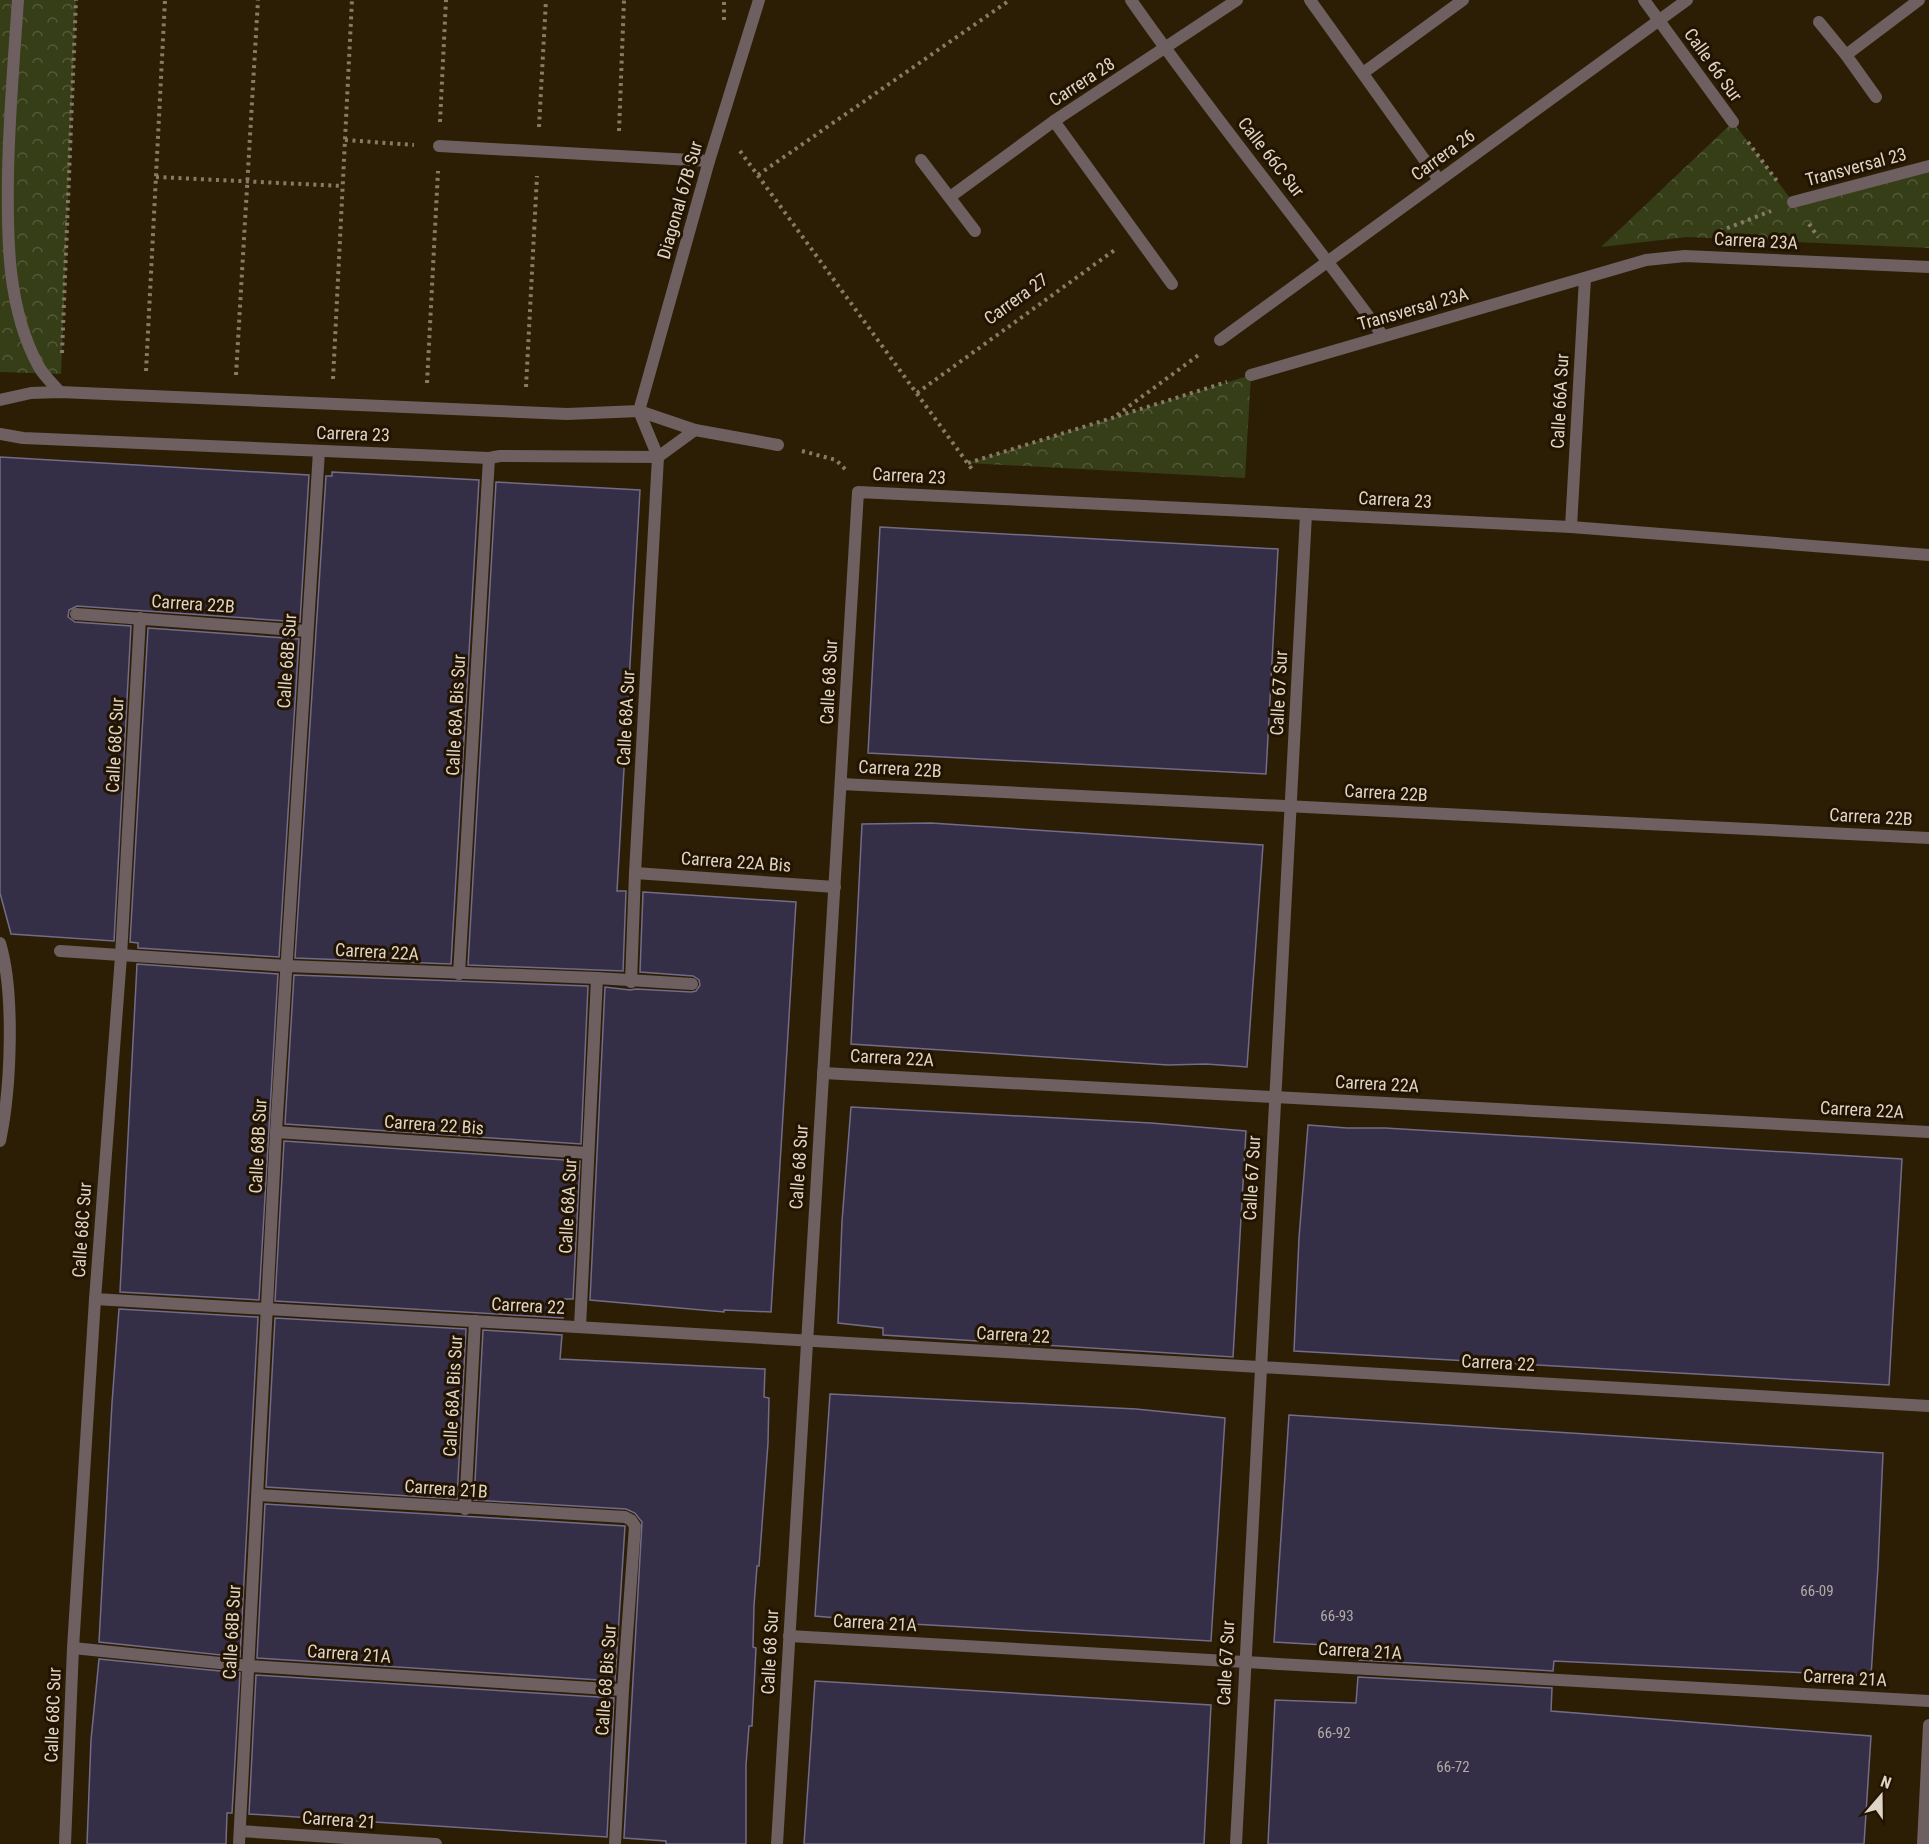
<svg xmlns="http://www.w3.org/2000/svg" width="1929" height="1844" viewBox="0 0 1929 1844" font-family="'Roboto Condensed',sans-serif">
	<defs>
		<pattern id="park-crowns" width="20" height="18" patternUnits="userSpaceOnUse" patternTransform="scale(1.5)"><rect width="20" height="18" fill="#363e18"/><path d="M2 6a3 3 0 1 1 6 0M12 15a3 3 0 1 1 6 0" fill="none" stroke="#535938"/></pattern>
	</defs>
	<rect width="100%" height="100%" fill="#2b1e05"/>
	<g fill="url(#park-crowns)">
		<path d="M0 0H76L61 374 0 372Z"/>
		<path d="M1733 122 1793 202 1929 166V248L1687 237 1601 247Z"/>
		<path d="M1251 375 1245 478 968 463Z"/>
	</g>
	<g fill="#342e46" stroke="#736c88" stroke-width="1.5">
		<path d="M0 457 309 475 300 622 77 606 69 610 68 617 75 622 131 626 114 941 11 934 0 893Z"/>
		<path d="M332 472 479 480 451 964 295 958 326 476H332Z"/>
		<path d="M496 482 640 490 617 891H626L623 971 468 965Z"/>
		<path d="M880 527 1278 549 1266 774 868 753Z"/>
		<path d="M148 628 299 639 279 957 138 948V943L130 942Z"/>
		<path d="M931 823 1263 845 1247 1067 1206 1064 1168 1065 851 1044 862 824Z"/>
		<path d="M643 892 796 902 771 1312 724 1310V1312L590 1300 605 987 630 990 636 989 691 992 696 991 700 985 699 980 693 976 640 972Z"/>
		<path d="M137 964 278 974 259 1300 120 1292Z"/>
		<path d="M294 975 588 986 581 1144 285 1124Z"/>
		<path d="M851 1107 1151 1123 1246 1131 1233 1357 883 1335V1328L838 1323 842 1221Z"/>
		<path d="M1308 1125 1347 1128H1385L1902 1159 1889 1385 1294 1351 1299 1238Z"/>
		<path d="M284 1141 580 1161 573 1299H564L563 1318 275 1301Z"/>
		<path d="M119 1309 258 1317 240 1657 99 1642 112 1403Z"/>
		<path d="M275 1318 466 1329 457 1499 266 1487Z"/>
		<path d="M483 1330 562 1335 560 1359 765 1369 764 1397 769 1398 768 1443 759 1566H757L754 1606 753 1647 756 1648 752 1726H749L746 1765V1844H666V1841L624 1838 642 1522 635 1513 626 1509 474 1500Z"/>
		<path d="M830 1394 1136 1409 1225 1418 1211 1641 894 1623 815 1616Z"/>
		<path d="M1289 1415 1883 1453 1878 1567 1871 1676 1554 1661 1553 1671 1359 1660V1647L1274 1642Z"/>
		<path d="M265 1504 625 1526 615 1681 257 1658Z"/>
		<path d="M99 1659 240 1673 232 1813H227L226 1844H87L91 1740Z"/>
		<path d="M256 1675 614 1698 607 1837 249 1814Z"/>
		<path d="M1358 1677 1552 1688 1551 1711 1871 1736 1864 1844H1268L1275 1700 1356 1703Z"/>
		<path d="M815 1681 1211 1705 1204 1844H804Z"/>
	</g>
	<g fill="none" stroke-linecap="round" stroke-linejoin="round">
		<g stroke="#867b67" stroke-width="4" stroke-dasharray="3 4.5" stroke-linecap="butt">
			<path d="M724 20V0"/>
			<path d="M440 122 446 0"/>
			<path d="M539 127 546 0"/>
			<path d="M619 131 624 0"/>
			<path d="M345 140 414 145"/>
			<path d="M1748 142 1777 181"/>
			<path d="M740 151 974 472"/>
			<path d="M758 175 1010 0"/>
			<path d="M156 177 343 186"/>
			<path d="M1809 224 1818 237"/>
			<path d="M1720 231 1771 211"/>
			<path d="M62 353 76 0"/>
			<path d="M146 371 165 0"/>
			<path d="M236 375 258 0"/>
			<path d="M333 379 352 0"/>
			<path d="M427 383 438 171"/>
			<path d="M526 387 537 176"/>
			<path d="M917 393 1116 249"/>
			<path d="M1117 415 1200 354"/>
			<path d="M802 451 836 460 846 470"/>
			<path d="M968 463 1227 382"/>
		</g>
		<g stroke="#6e5f60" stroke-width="12">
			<path d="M1131 0C1211 115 1301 223 1383 336"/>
			<path d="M1310 0 1439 180"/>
			<path d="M1819 22 1846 55 1876 97"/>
			<path d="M1846 55 1919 0"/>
			<path d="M1363 73 1463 0"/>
			<path d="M1054 121 1172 284"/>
			<path d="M439 146 709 161"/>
			<path d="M921 160 975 231"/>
			<path d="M950 197 1054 121 1237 0"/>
			<path d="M1220 340 1687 0"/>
		</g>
		<path stroke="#6e5f60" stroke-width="12" d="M18 0C14 58 9 116 8 174 7 238 7 309 39 367 44 376 53 384 60 392"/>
		<g stroke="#6e5f60" stroke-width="12">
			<path d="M1644 0 1733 122"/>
			<path d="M1793 202 1929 166"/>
			<path d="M1251 375 1646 260 1685 256 1929 267"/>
			<path d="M0 400 31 393 60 392 567 414 639 411 695 430 778 445"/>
			<path d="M639 411 709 161 759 0"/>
			<path d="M0 434 23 438 489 458 500 456 658 457 695 430"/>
			<path d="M1571 527 1585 278"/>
			<path d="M76 614 307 631"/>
			<path d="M841 784 1929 838"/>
			<path d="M635 873 835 887"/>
			<path d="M0 943C15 993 11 1089 0 1141"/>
			<path d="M60 951 287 966 597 978 692 984"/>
			<path d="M459 974 489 458"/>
			<path d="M631 982 635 873 658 457 639 411"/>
			<path d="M823 1073 1929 1132"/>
			<path d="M276 1132 588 1153"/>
			<path d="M95 1299 1929 1406"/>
			<path d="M580 1327 597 978"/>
			<path d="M258 1495 625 1517 631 1520 635 1526 623 1690 615 1844"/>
			<path d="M465 1509 475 1321"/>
			<path d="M789 1636 1929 1701"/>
			<path d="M73 1648 249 1666 623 1690"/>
			<path d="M240 1831 436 1844"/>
			<path d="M65 1844 73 1648 95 1299 121 956 140 618"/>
			<path d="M239 1844 276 1132 319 451"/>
			<path d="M777 1844 858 492 1571 527 1929 555"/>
			<path d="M1236 1844 1306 514"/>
			<path d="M1923 1844 1929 1725"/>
		</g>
	</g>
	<g text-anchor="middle" stroke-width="6" stroke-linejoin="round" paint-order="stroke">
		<g font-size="15" fill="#b4aba6">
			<text x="1817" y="1596">66-09</text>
			<text x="1337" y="1621">66-93</text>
			<text x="1334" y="1738">66-92</text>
			<text x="1453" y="1772">66-72</text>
		</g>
		<g font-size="18" fill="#ded5c6" stroke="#221400">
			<text transform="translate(1713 65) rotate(54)" y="6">Calle 66 Sur</text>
			<text transform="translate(1082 82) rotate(-33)" y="6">Carrera 28</text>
			<text transform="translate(1443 155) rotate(-36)" y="6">Carrera 26</text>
			<text transform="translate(1271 157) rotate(52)" y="6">Calle 66C Sur</text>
			<text transform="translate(1856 167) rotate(-15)" y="6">Transversal 23</text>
			<text transform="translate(680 200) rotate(-74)" y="6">Diagonal 67B Sur</text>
			<text transform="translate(1756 241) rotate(3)" y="6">Carrera 23A</text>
			<text transform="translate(1016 299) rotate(-36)" y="6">Carrera 27</text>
			<text transform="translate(1413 309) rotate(-16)" y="6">Transversal 23A</text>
			<text transform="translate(1560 401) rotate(-87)" y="6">Calle 66A Sur</text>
			<text transform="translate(353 434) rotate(2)" y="6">Carrera 23</text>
			<text transform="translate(909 476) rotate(3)" y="6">Carrera 23</text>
			<text transform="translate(1395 500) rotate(3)" y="6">Carrera 23</text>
			<text transform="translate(193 604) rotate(4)" y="6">Carrera 22B</text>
			<text transform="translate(287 661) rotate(-86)" y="6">Calle 68B Sur</text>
			<text transform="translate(829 682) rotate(-87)" y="6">Calle 68 Sur</text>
			<text transform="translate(1279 693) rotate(-87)" y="6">Calle 67 Sur</text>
			<text transform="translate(456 715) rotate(-87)" y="6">Calle 68A Bis Sur</text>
			<text transform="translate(626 718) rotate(-87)" y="6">Calle 68A Sur</text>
			<text transform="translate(115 745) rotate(-87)" y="6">Calle 68C Sur</text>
			<text transform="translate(900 769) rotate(3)" y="6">Carrera 22B</text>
			<text transform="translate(1386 793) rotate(3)" y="6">Carrera 22B</text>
			<text transform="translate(1871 817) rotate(3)" y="6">Carrera 22B</text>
			<text transform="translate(736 862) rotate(4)" y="6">Carrera 22A Bis</text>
			<text transform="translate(377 952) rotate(3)" y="6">Carrera 22A</text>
			<text transform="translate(892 1058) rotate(3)" y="6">Carrera 22A</text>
			<text transform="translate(1377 1084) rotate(3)" y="6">Carrera 22A</text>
			<text transform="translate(1862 1110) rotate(3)" y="6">Carrera 22A</text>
			<text transform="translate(434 1125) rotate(4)" y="6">Carrera 22 Bis</text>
			<text transform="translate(258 1146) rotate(-87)" y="6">Calle 68B Sur</text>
			<text transform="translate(799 1167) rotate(-86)" y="6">Calle 68 Sur</text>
			<text transform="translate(1252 1178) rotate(-87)" y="6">Calle 67 Sur</text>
			<text transform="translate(568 1206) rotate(-87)" y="6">Calle 68A Sur</text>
			<text transform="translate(82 1230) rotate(-86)" y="6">Calle 68C Sur</text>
			<text transform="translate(528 1306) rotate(3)" y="6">Carrera 22</text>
			<text transform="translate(1013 1335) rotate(3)" y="6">Carrera 22</text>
			<text transform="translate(1498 1363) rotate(3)" y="6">Carrera 22</text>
			<text transform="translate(453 1396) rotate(-87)" y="6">Calle 68A Bis Sur</text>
			<text transform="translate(446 1489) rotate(4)" y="6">Carrera 21B</text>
			<text transform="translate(875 1623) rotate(3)" y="6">Carrera 21A</text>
			<text transform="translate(232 1632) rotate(-87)" y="6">Calle 68B Sur</text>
			<text transform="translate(1360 1651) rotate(3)" y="6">Carrera 21A</text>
			<text transform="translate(770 1652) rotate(-87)" y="6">Calle 68 Sur</text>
			<text transform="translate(349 1654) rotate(4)" y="6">Carrera 21A</text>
			<text transform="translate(1226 1663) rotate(-87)" y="6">Calle 67 Sur</text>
			<text transform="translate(1845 1678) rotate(3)" y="6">Carrera 21A</text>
			<text transform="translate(606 1680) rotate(-86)" y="6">Calle 68 Bis Sur</text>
			<text transform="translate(53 1715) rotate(-88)" y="6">Calle 68C Sur</text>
			<text transform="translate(339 1820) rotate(4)" y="6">Carrera 21</text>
		</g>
	</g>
	<g transform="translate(1881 1796) rotate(20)" stroke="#221400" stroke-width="4.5" paint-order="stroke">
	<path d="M0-4.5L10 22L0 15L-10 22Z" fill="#ded5c6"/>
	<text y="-9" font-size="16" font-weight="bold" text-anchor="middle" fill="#ded5c6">N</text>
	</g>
</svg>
